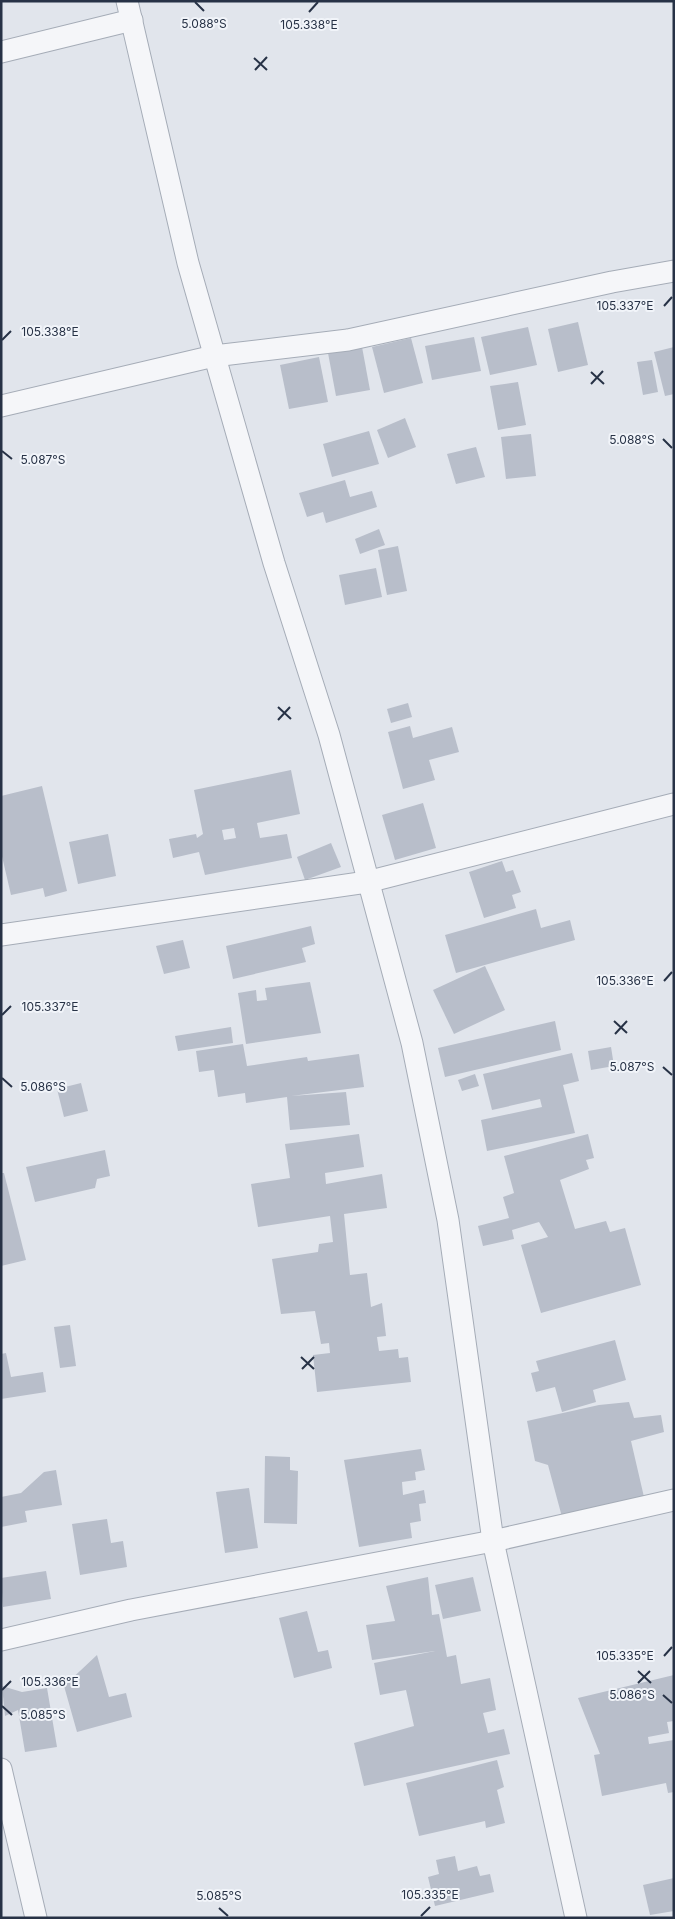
<svg xmlns="http://www.w3.org/2000/svg" width="675" height="1919" viewBox="0 0 675 1919" font-family="Inter,sans-serif">
	<rect width="100%" height="100%" fill="#e1e5ec"/>
	<g fill="#b8beca" fill-rule="evenodd">
		<path d="M578 322 588 365 558 372 548 329Z"/>
		<path d="M528 327 537 365 490 375 481 337Z"/>
		<path d="M474 337 481 371 432 380 425 346Z"/>
		<path d="M411 338 423 383 384 393 372 347Z"/>
		<path d="M362 347 370 390 336 396 328 353Z"/>
		<path d="M674 347V394L665 396 654 352Z"/>
		<path d="M319 357 328 402 289 409 280 365Z"/>
		<path d="M652 360 658 392 643 395 637 362Z"/>
		<path d="M518 382 526 425 498 430 490 386Z"/>
		<path d="M405 418 416 447 388 458 377 430Z"/>
		<path d="M369 431 379 464 332 477 323 444Z"/>
		<path d="M531 434 536 476 506 479 501 437Z"/>
		<path d="M476 447 485 477 456 484 447 454Z"/>
		<path d="M345 480 350 497 372 491 377 507 326 523 323 512 307 517 299 493Z"/>
		<path d="M379 529 385 545 360 554 355 539Z"/>
		<path d="M398 546 407 591 387 595 378 550Z"/>
		<path d="M376 568 382 597 345 605 339 575Z"/>
		<path d="M408 703 412 717 391 723 387 709Z"/>
		<path d="M410 726 413 738 452 727 459 752 429 760 435 780 403 789 388 732Z"/>
		<path d="M291 770 300 814 257 823 260 838 287 834 292 858 205 875 199 852 173 858 169 839 196 834 197 838 203 834 194 790ZM234 828 236 838 224 840 222 830Z"/>
		<path d="M42 786 67 891 45 897 43 888 11 895 1 852V796Z"/>
		<path d="M423 803 436 848 395 860 382 815Z"/>
		<path d="M108 834 116 876 78 884 69 842Z"/>
		<path d="M331 843 341 867 305 880 297 857Z"/>
		<path d="M502 861 506 872 513 870 521 892 512 895 516 908 484 918 469 872Z"/>
		<path d="M536 909 541 928 570 920 575 940 456 973 445 935Z"/>
		<path d="M311 926 315 944 302 948 306 962 233 979 226 946Z"/>
		<path d="M183 940 190 968 164 974 156 946Z"/>
		<path d="M485 966 505 1010 454 1034 433 990Z"/>
		<path d="M310 982 321 1033 246 1044 238 993 256 990 257 1001 267 1000 265 988Z"/>
		<path d="M555 1021 561 1050 445 1077 438 1048Z"/>
		<path d="M231 1027 233 1043 178 1051 175 1036Z"/>
		<path d="M243 1044 247 1066 307 1057 308 1061 359 1054 364 1087 291 1096 346 1092 350 1125 290 1130 287 1097 246 1103 245 1093 218 1097 214 1070 199 1072 196 1051Z"/>
		<path d="M611 1047 614 1066 591 1070 588 1051Z"/>
		<path d="M572 1053 579 1081 563 1085 575 1133 487 1151 481 1120 542 1107 540 1099 492 1110 483 1074Z"/>
		<path d="M475 1074 479 1086 462 1091 458 1080Z"/>
		<path d="M81 1083 88 1111 64 1117 57 1089Z"/>
		<path d="M359 1134 364 1167 325 1173 326 1184 382 1174 387 1208 344 1214 350 1275 367 1273 371 1307 382 1303 386 1336 377 1337 379 1351 398 1349 399 1358 408 1357 411 1382 317 1392 313 1355 330 1353 329 1343 321 1344 315 1311 281 1314 272 1259 318 1252 319 1244 333 1242 330 1216 258 1227 251 1184 290 1178 285 1144Z"/>
		<path d="M588 1134 594 1158 586 1160 589 1169 560 1180 575 1229 606 1221 610 1232 625 1228 641 1285 541 1313 521 1245 548 1237 539 1222 512 1230 514 1239 483 1246 478 1226 509 1218 503 1197 514 1193 504 1156Z"/>
		<path d="M105 1150 110 1176 97 1179 95 1188 35 1202 26 1167Z"/>
		<path d="M1 1173H4L26 1260 1 1266Z"/>
		<path d="M70 1325 76 1366 60 1368 54 1327Z"/>
		<path d="M615 1340 626 1380 593 1390 596 1402 562 1412 555 1387 536 1392 531 1373 539 1371 536 1361Z"/>
		<path d="M6 1353 11 1377 43 1372 46 1392 1 1399V1354Z"/>
		<path d="M629 1402 634 1418 661 1415 664 1432 631 1441 644 1497 562 1517 548 1465 535 1461 527 1421 599 1405Z"/>
		<path d="M421 1449 425 1470 415 1472 416 1480 402 1482 403 1495 424 1490 426 1503 419 1504 421 1521 410 1523 412 1538 359 1547 344 1460Z"/>
		<path d="M265 1456 290 1457V1470L298 1471 297 1524 264 1523Z"/>
		<path d="M56 1470 62 1505 25 1511 27 1522 1 1527V1497L21 1493 44 1472Z"/>
		<path d="M249 1488 258 1548 225 1553 216 1492Z"/>
		<path d="M107 1519 111 1543 123 1541 127 1567 80 1575 72 1524Z"/>
		<path d="M46 1571 51 1599 3 1607 1 1578Z"/>
		<path d="M428 1577 432 1615 439 1614 447 1657 456 1655 461 1684 490 1678 496 1710 483 1713 488 1733 504 1729 510 1754 364 1786 354 1743 414 1726 406 1690 380 1695 374 1663 435 1651 372 1660 366 1625 395 1621 386 1586Z"/>
		<path d="M473 1577 481 1611 443 1619 435 1585Z"/>
		<path d="M307 1611 318 1652 328 1650 332 1668 294 1678 279 1618Z"/>
		<path d="M97 1655 109 1697 126 1693 132 1717 77 1732 64 1686Z"/>
		<path d="M674 1675V1721L667 1722 669 1733 648 1737 649 1744 674 1740V1792L668 1793 666 1783 602 1796 594 1755 600 1754 578 1698Z"/>
		<path d="M2 1686 22 1692 47 1688 57 1747 25 1752 18 1710 5 1716Z"/>
		<path d="M497 1760 504 1787 497 1790 505 1823 486 1828 485 1821 419 1836 406 1783Z"/>
		<path d="M455 1856 458 1871 477 1866 480 1876 490 1874 494 1892 435 1906 428 1877 439 1874 436 1860Z"/>
		<path d="M674 1878V1911L650 1915 643 1885Z"/>
	</g>
	<g fill="none" stroke-linecap="round" stroke-linejoin="round">
		<g stroke="#a5acb7" stroke-width="23">
			<g id="street">
				<path d="M127 1 188 263 274 563 329 735 412 1043 448 1220 493 1541 576 1918"/>
				<path d="M1 52 132 20"/>
				<path d="M1 406 214 356 348 340 612 282 674 271"/>
				<path d="M1 935 367 882 674 804"/>
				<path d="M1 1640 131 1610 493 1541 674 1500"/>
				<path d="M1 1769 36 1918"/>
			</g>
		</g>
		<use href="#street" stroke="#f5f6f9" stroke-width="21"/>
	</g>
	<path fill="none" stroke="#273246" stroke-width="2" d="M195 2 204 11M309 12 318 2M254 58 267 70M255 70 267 57M664 306 672 297M2 340 11 331M591 372 604 384M591 384 603 371M663 439 672 448M2 451 12 459M278 707 291 719M278 720 290 707M664 981 672 972M2 1015 11 1006M614 1021 627 1033M615 1034 627 1021M663 1067 672 1075M2 1078 12 1087M301 1357 314 1369M302 1369 314 1357M664 1656 672 1647M638 1671 651 1683M638 1683 650 1671M2 1690 11 1681M663 1695 672 1703M2 1706 12 1715M219 1908 228 1916M421 1916 430 1907"/>
	<g font-size="12" text-anchor="middle" fill="#273246" stroke="#f1f4f9" stroke-width="4" stroke-linejoin="round" paint-order="stroke">
		<text x="204" y="28">5.088°S</text>
		<text x="309" y="29">105.338°E</text>
		<text x="625" y="310">105.337°E</text>
		<text x="50" y="336">105.338°E</text>
		<text x="632" y="444">5.088°S</text>
		<text x="43" y="464">5.087°S</text>
		<text x="625" y="985">105.336°E</text>
		<text x="50" y="1011">105.337°E</text>
		<text x="632" y="1071">5.087°S</text>
		<text x="43" y="1091">5.086°S</text>
		<text x="625" y="1660">105.335°E</text>
		<text x="50" y="1686">105.336°E</text>
		<text x="632" y="1699">5.086°S</text>
		<text x="43" y="1719">5.085°S</text>
		<text x="430" y="1899">105.335°E</text>
		<text x="219" y="1900">5.085°S</text>
	</g>
	<rect width="675" height="1919" fill="none" stroke="#273246" stroke-width="5"/>
</svg>
